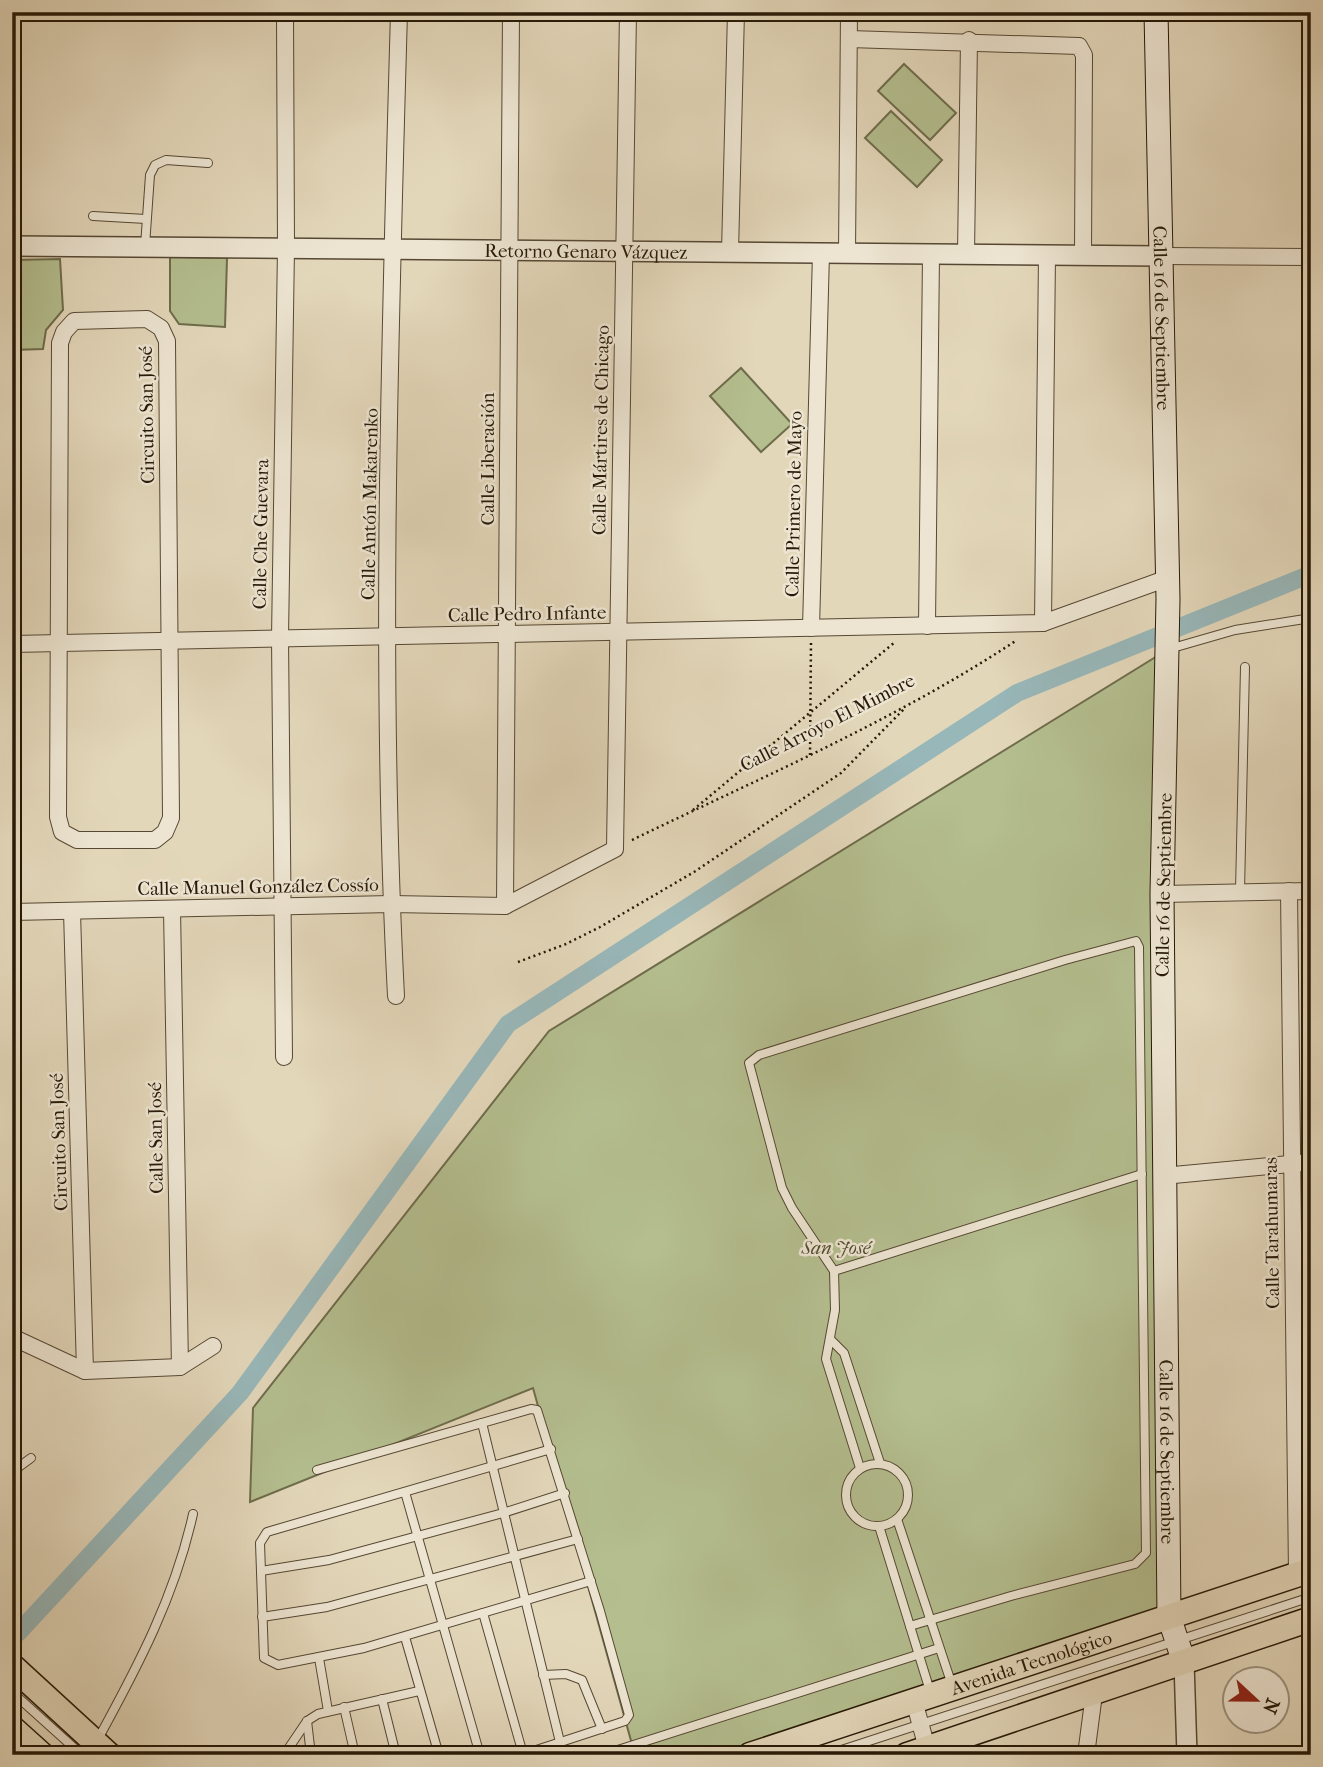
<svg xmlns="http://www.w3.org/2000/svg" width="1323" height="1767" viewBox="0 0 1323 1767" font-family="'IM FELL French Canon',serif">
	<rect width="100%" height="100%" fill="#e3d7ba"/>
	<filter id="stains"><feTurbulence type="fractalNoise" baseFrequency=".00286" numOctaves="4"/><feColorMatrix values="0 0 0 0 .2 0 0 0 0 .09 0 0 0 0 .02 0 0 0 .5 -.17"/></filter>
	<radialGradient id="worn" r=".72"><stop offset=".6" stop-color="#630" stop-opacity="0"/><stop offset="1" stop-color="#630" stop-opacity=".3"/></radialGradient>
	<g fill="#b4be8f" stroke="#6e6c4b" stroke-width="2">
		<path d="M904 64 956 113 930 140 878 91Z"/>
		<path d="M891 111 942 160 917 187 865 138Z"/>
		<path d="M170 257 227 258 225 327 179 324 170 311Z"/>
		<path d="M60 259 63 310 46 330 43 349 12 350V260Z"/>
		<path d="M741 368 792 424 761 452 710 396Z"/>
		<path d="M1167 650 1169 1617 751 1755H635L533 1388 250 1502 253 1408 549 1031Z"/>
	</g>
	<g fill="none" stroke-linecap="round" stroke-linejoin="round">
		<path stroke="#98b7b9" stroke-width="18" d="M18 1633 240 1393 508 1024 1017 693 1311 574"/>
		<g stroke="#564834" stroke-width="10">
			<g id="service">
				<path d="M93 216 146 219"/>
				<path d="M145 246 150 175 155 165 166 160 208 163"/>
				<path d="M1169 649 1235 630 1311 618"/>
				<path d="M1240 891 1245 667"/>
				<path d="M834 1271 1142 1174"/>
				<path d="M831 1340 844 1353 880 1463"/>
				<path d="M482 1423 560 1742"/>
				<path d="M551 1449 267 1532 260 1543 264 1658 278 1665 364 1648 591 1581"/>
				<circle cx="877" cy="1495" r="31"/>
				<path d="M860 1468 826 1359 835 1310 834 1271 792 1208 782 1188 749 1063 759 1055 1065 960 1136 941 1139 947 1146 1553 1135 1564 1011 1596 910 1626"/>
				<path d="M317 1470 531 1409 537 1410 600 1611 629 1715 625 1721 521 1755"/>
				<path d="M12 1472 31 1458"/>
				<path d="M405 1492 480 1755"/>
				<path d="M897 1519 952 1685"/>
				<path d="M879 1526 931 1694"/>
				<path d="M261 1571 329 1560 503 1513 565 1493"/>
				<path d="M483 1613 523 1754"/>
				<path d="M262 1617 327 1607 578 1539"/>
				<path d="M405 1637 439 1755"/>
				<path d="M319 1658 328 1711"/>
				<path d="M543 1675 566 1674 582 1680 602 1729"/>
				<path d="M12 1692 82 1755"/>
				<path d="M382 1699 396 1755"/>
				<path d="M344 1707 355 1755"/>
				<path d="M307 1721 311 1755"/>
				<path d="M98 1739C138 1666 175 1596 193 1514"/>
				<path d="M284 1755 307 1721 318 1714 419 1691"/>
				<path d="M602 1755 939 1648"/>
				<path d="M826 1755 1311 1597"/>
			</g>
		</g>
		<g stroke="#564834" stroke-width="18">
			<g id="minor">
				<path d="M849 39 1079 46 1084 55 1083 255"/>
				<path d="M730 252 736 12"/>
				<path d="M847 253 849 12"/>
				<path d="M966 254 969 40"/>
				<path d="M1161 256 1311 257"/>
				<path d="M147 319 161 328 167 341 171 818 165 832 155 840H77L62 832 58 817 60 343 64 332 74 321Z"/>
				<path d="M1043 623 1047 255"/>
				<path d="M927 626 931 254"/>
				<path d="M811 628 821 253"/>
				<path d="M12 644 1043 623 1168 578"/>
				<path d="M1289 891 1297 1575"/>
				<path d="M1162 894 1311 891"/>
				<path d="M505 906 511 12"/>
				<path d="M172 909 180 1367"/>
				<path d="M72 911 85 1371"/>
				<path d="M12 912 391 904 505 906 615 849 628 12"/>
				<path d="M396 996C379 669 390 339 399 12"/>
				<path d="M284 1057 280 638 286 248 285 12"/>
				<path d="M1163 1176 1311 1162"/>
				<path d="M12 1337 85 1371 180 1367 213 1346"/>
				<path d="M914 1701 929 1755"/>
				<path d="M1086 1755 1094 1694"/>
			</g>
		</g>
		<g stroke="#564834" stroke-width="22">
			<g id="tertiary">
				<path id="s1" d="M12 246 1161 256"/>
				<path d="M1184 1662 1187 1755"/>
			</g>
		</g>
		<g stroke="#271907" stroke-width="25">
			<g id="secondary">
				<path id="s2" d="M1156 12 1168 599 1162 894 1169 1617 1184 1662"/>
			</g>
		</g>
		<g stroke="#271907" stroke-width="27">
			<g id="primary">
				<path d="M12 1666 109 1755"/>
				<path d="M12 1728 42 1755"/>
				<path id="s3" d="M750 1755 1311 1570"/>
				<path d="M907 1755 1311 1619"/>
			</g>
		</g>
		<g stroke="#271907" stroke-width="2.5" stroke-dasharray="2 3.5" stroke-linecap="butt">
			<path d="M810 755 811 642"/>
			<path d="M693 810 895 642"/>
			<path d="M632 840C762 777 896 720 1017 640"/>
			<path d="M518 962 566 944 600 927 694 872 841 773 904 709"/>
		</g>
		<use href="#service" stroke="#ede5d2" stroke-width="8"/>
		<use href="#minor" stroke="#ede5d2" stroke-width="16"/>
		<use href="#tertiary" stroke="#ede5d2" stroke-width="19"/>
		<use href="#secondary" stroke="#ede5d2" stroke-width="23"/>
		<use href="#primary" stroke="#e3d7ba" stroke-width="24"/>
	</g>
	<g text-anchor="middle" stroke-width="5" stroke-linejoin="round" paint-order="stroke">
		<g font-size="19" fill="#271907" stroke="#ede5d2">
			<text dy="7" stroke="none"><textPath href="#s1" startOffset="574">Retorno Genaro Vázquez</textPath></text>
			<text dy="7" stroke="none"><textPath href="#s2" startOffset="306">Calle 16 de Septiembre</textPath></text>
			<text transform="translate(146 415) rotate(-91)" y="7">Circuito San José</text>
			<text transform="translate(600 430) rotate(-89)" y="7">Calle Mártires de Chicago</text>
			<text transform="translate(487 459) rotate(-90)" y="7">Calle Liberación</text>
			<text transform="translate(369 504) rotate(-89)" y="7">Calle Antón Makarenko</text>
			<text transform="translate(793 504) rotate(-89)" y="7">Calle Primero de Mayo</text>
			<text transform="translate(260 534) rotate(-89)" y="7">Calle Che Guevara</text>
			<text transform="translate(527 613) rotate(-1)" y="7">Calle Pedro Infante</text>
			<text transform="translate(827 722) rotate(-27)" y="7">Calle Arroyo El Mimbre</text>
			<text transform="translate(1163 885) rotate(-89)" y="7">Calle 16 de Septiembre</text>
			<text transform="translate(258 886) rotate(-1)" y="7">Calle Manuel González Cossío</text>
			<text transform="translate(155 1138) rotate(-91)" y="7">Calle San José</text>
			<text transform="translate(58 1142) rotate(-92)" y="7">Circuito San José</text>
			<text transform="translate(1271 1233) rotate(-91)" y="7">Calle Tarahumaras</text>
			<text dy="7" stroke="none"><textPath href="#s2" startOffset="1440">Calle 16 de Septiembre</textPath></text>
			<text dy="7" stroke="none"><textPath href="#s3" startOffset="296">Avenida Tecnológico</textPath></text>
		</g>
		<g font-size="19" font-style="italic" fill="#514b30" stroke="#ede5d2">
			<text x="836" y="1254">San José</text>
		</g>
	</g>
	<rect width="1323" height="1767" fill="none" stroke="#e3d7ba" stroke-width="42"/>
	<rect x="14" y="14" width="1295" height="1739" fill="none" stroke="#271907" stroke-width="3.5"/>
	<rect x="21" y="21" width="1281" height="1725" fill="none" stroke="#271907" stroke-width="2"/>
	<g transform="translate(1256 1700) rotate(112)"><circle r="33" fill="#ede5d2" stroke="#9e9381" stroke-width="2"/>
	<path d="M0-5L12 26L0 18L-12 26Z" fill="#8f2418"/>
	<text y="-10" font-size="19" font-weight="bold" text-anchor="middle" fill="#271907">N</text>
	</g>
	<rect width="100%" height="100%" filter="url(#stains)"/>
	<rect width="100%" height="100%" fill="url(#worn)"/>
</svg>
